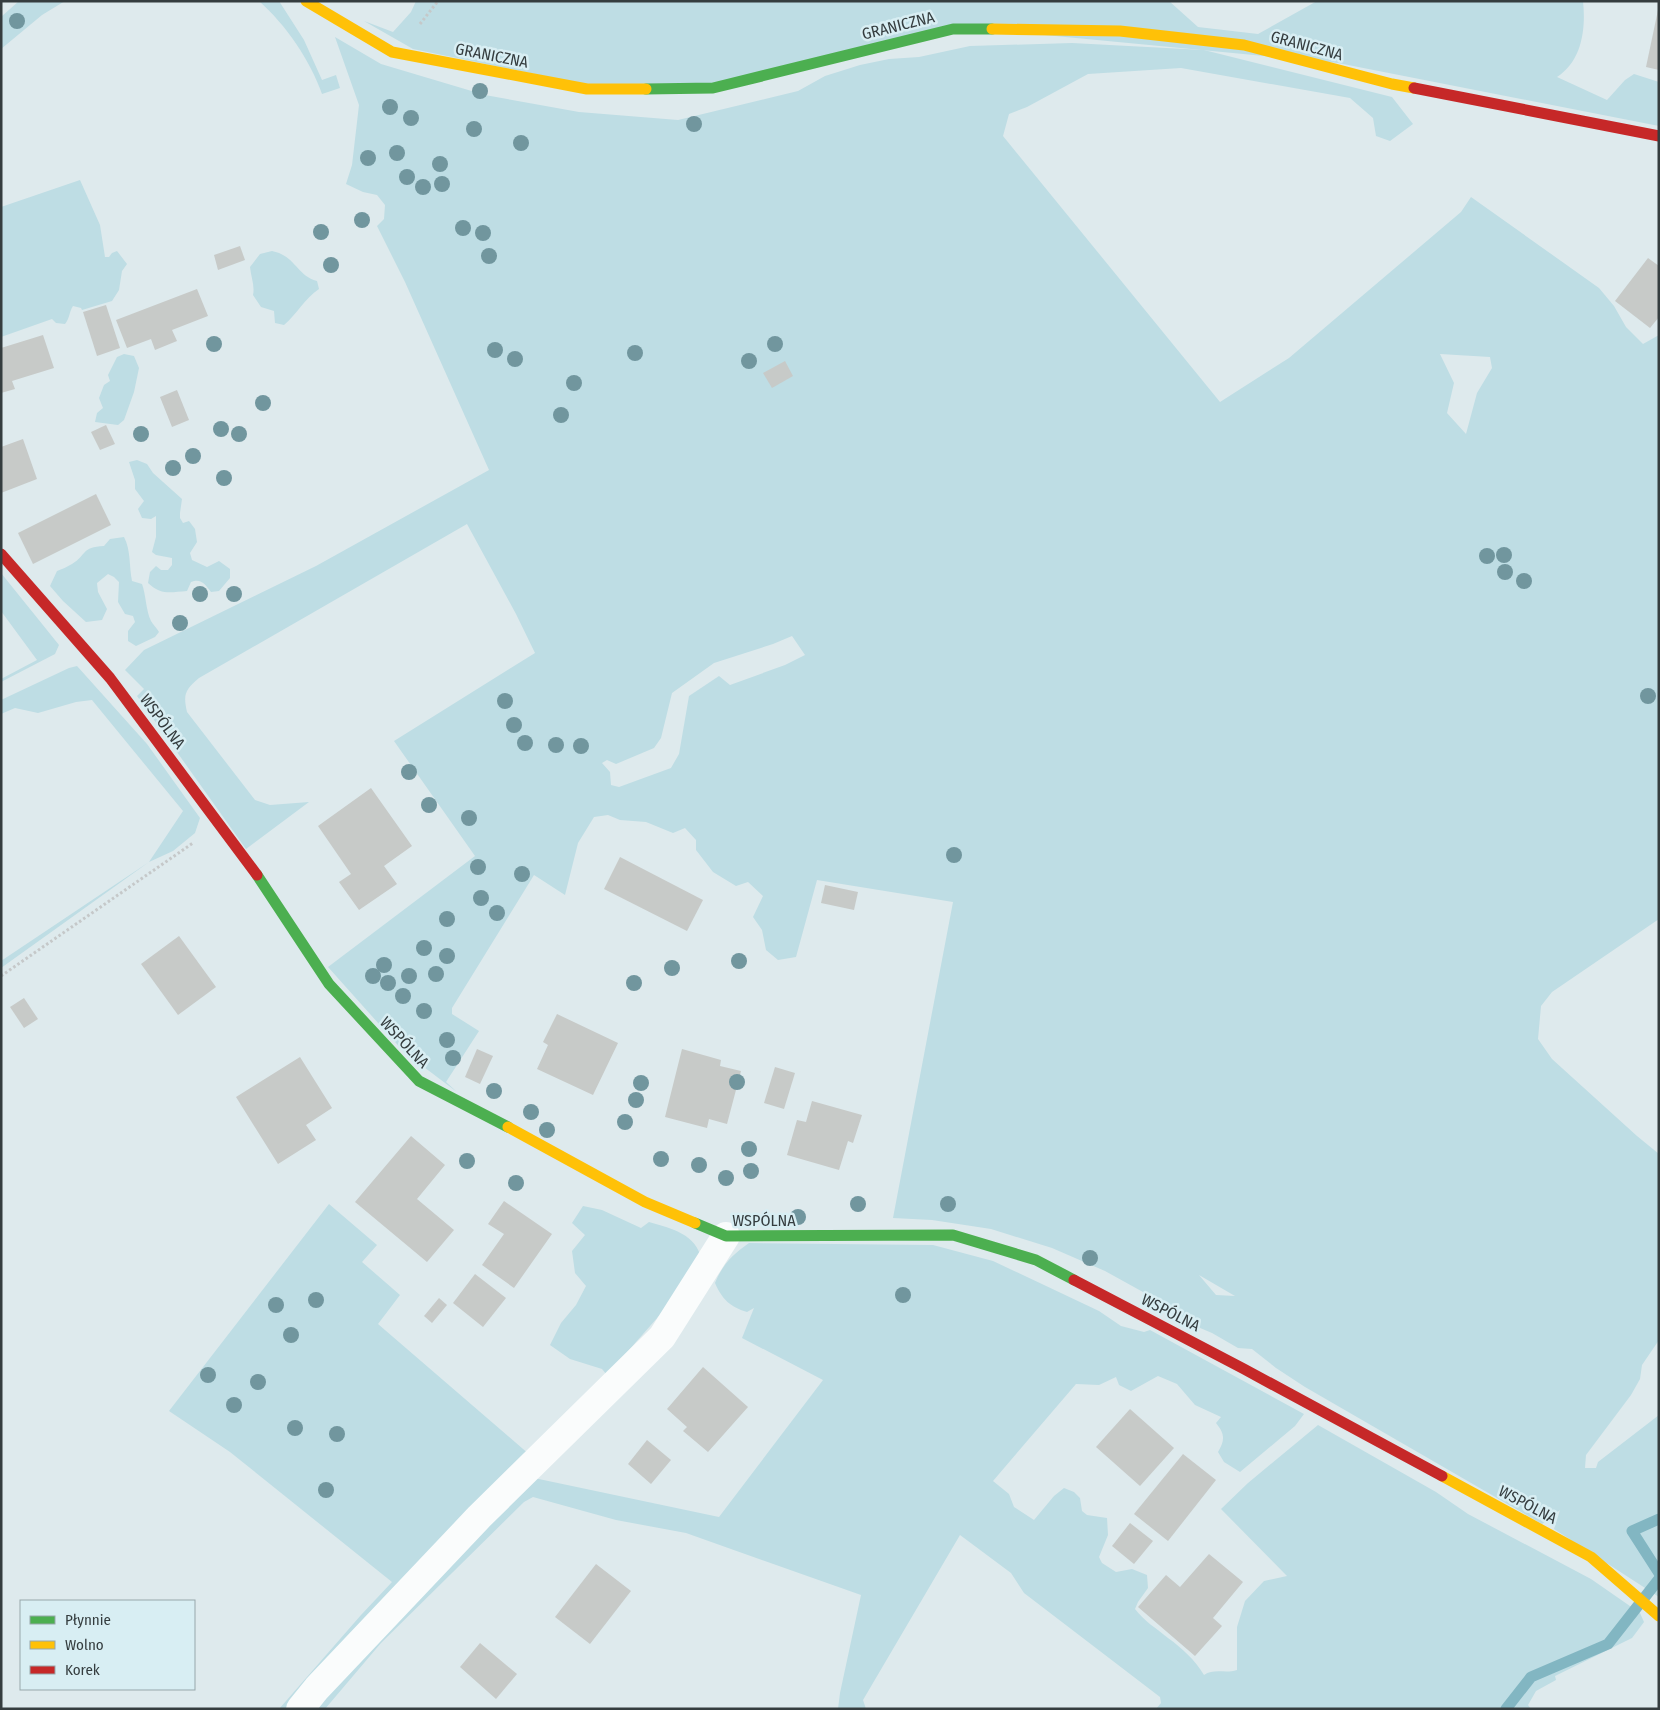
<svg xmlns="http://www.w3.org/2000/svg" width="1660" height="1710" viewBox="0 0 1660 1710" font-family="'Fira Sans Condensed',sans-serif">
	<rect width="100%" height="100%" fill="#deeaed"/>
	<g fill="#bedde4" fill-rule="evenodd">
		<path d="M19 1H65L42 15 1 49V17Z"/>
		<path d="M259 1H279L304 40 322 80 336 75 340 88 322 94C310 60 286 25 259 1Z"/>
		<path d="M416 1H1169L1198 27 1258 34 1317 1H1583C1586 29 1582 61 1557 77L1607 100 1625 80 1634 74 1659 82V126L1338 63 952 26 715 83 588 85 413 49 364 21 393 32 411 12Z"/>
		<path d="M335 37 381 64 485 95 579 112 678 120 798 91 825 76 860 65 889 59 919 57 970 46 1072 43 1204 50 1392 97 1413 124 1390 141 1376 136 1373 118 1350 98 1181 68 1088 74 1027 107 1009 114 1003 136 1220 402 1289 358 1461 212 1471 197 1599 288 1614 306 1626 327 1643 344 1659 335V919L1552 992 1541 1006 1538 1039 1552 1059 1637 1136 1659 1154V1340L1642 1365 1640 1379 1631 1395 1586 1455 1585 1468H1596L1598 1462 1659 1415V1597L1554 1529 1560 1510 1542 1524 1305 1387 1276 1368 1252 1349 1238 1348 1212 1333 1193 1325 1143 1292 1105 1271 1052 1248 991 1229 932 1220 893 1218 953 902 817 880 796 957 778 960 766 950 762 930 753 917 763 896 748 882 736 886 713 872 696 850V840L685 828 673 833 646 822 620 820 608 815 594 817 578 843 565 895 534 875 452 1008V1014L479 1031 446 1082 457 1092 404 1052 328 967 475 856 394 741 535 653 516 614 467 524 199 678C185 690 183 694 187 712L255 800 270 805 309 802 246 849 137 696 144 689 125 670 144 650 316 566 489 470 405 282 377 226 384 219 385 205 377 195 363 192 346 184 352 165 359 105ZM1440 354 1490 357 1492 368 1477 393 1466 434 1447 413 1454 383ZM792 636 805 655 785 665 730 685 719 676 689 696 679 754 671 768 619 787 611 785 610 772 602 763 607 760 616 764 654 748 661 738 672 693 714 663 773 644ZM1199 1275 1235 1296 1216 1295Z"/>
		<path d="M80 180 100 225 105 257H109L112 253 117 251 127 264 122 271 119 290 112 301 82 310 81 308 73 306C69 312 70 318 65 324L56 323 52 319 1 337V207Z"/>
		<path d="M272 251C296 256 296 275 317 281L319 289C305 298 297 314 284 325L275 323 274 311 261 307 253 295C255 286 251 277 250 267L260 254Z"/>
		<path d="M124 354 134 356 139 368 134 392 124 420 118 425 95 422 97 413 103 408 99 398 104 385 110 381 108 375 117 357Z"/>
		<path d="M137 460 147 464 153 473 182 499 180 513V518L183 523 189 521 195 529 197 542 190 553 192 560 207 567 219 561 230 569V578L219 591 211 592C205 584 201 578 191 582L187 591C171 592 162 596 148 583L150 572 156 566 161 570H168L172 565V558L156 555 152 552 156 537V516L151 519 142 518 138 509 144 501 135 489V480L129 462Z"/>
		<path d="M124 537C131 550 129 566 132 581L142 584C146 595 146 611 151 621 153 625 157 628 159 632L155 637 136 646 128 641V631L135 622 133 616 125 614 118 602 119 582 114 577 108 574 97 583 98 592 107 609 102 620 86 622 63 601 50 586 57 571C62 569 67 567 72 564 87 555 81 547 104 546L110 539Z"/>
		<path d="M1 573 59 645 55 654 1 682V679L37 660 1 611Z"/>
		<path d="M77 666 147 744 200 818 195 833 173 851 149 862 1 968V961L149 862 183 811 92 700 76 702 38 713 15 708 1 714V700L69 668Z"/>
		<path d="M329 1204 377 1245 362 1262 400 1295 378 1324 530 1455 290 1709H279L361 1615 392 1582 230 1452 169 1411Z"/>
		<path d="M583 1206 602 1210 641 1228 649 1222C672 1229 696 1233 702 1261L672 1301 607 1375 602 1369 570 1359 550 1345 561 1323 576 1305 586 1286 575 1273 572 1251 585 1235 572 1223Z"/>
		<path d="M749 1243 933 1245 993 1261 1099 1311 1121 1326 1144 1332 1150 1330 1304 1414 1295 1426 1240 1472 1224 1462 1218 1452C1225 1440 1225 1434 1216 1423L1221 1417 1195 1405 1177 1384 1158 1376 1131 1391 1119 1385 1116 1377 1099 1385 1076 1384 993 1481 1009 1494 1014 1507 1034 1520 1054 1496 1064 1488 1074 1492 1080 1498 1082 1511 1087 1515 1107 1518 1108 1535 1099 1557 1102 1563 1116 1572 1132 1569 1147 1575 1148 1588 1138 1602 1135 1609C1145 1622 1156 1628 1168 1638 1182 1648 1195 1660 1204 1675 1214 1668 1226 1674 1237 1670V1627L1245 1601 1264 1581 1287 1576 1221 1509 1248 1483 1318 1425 1436 1492 1468 1514 1591 1579 1640 1613 1644 1622 1632 1638 1555 1676 1556 1680 1536 1691 1528 1705 1531 1709H1156L1161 1703 1160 1697 1024 1593 1011 1573 960 1535 863 1700 866 1709H838L840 1693 861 1595 686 1533 616 1520 533 1497 524 1502 381 1643 325 1709H313L534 1478 719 1517 823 1380 742 1338 754 1308 747 1312C730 1307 722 1299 715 1283 723 1264 732 1255 749 1243Z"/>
	</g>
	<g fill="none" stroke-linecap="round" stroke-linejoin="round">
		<g stroke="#82b6c2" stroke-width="11">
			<path d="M1659 1519 1632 1531 1659 1573"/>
			<path d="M1506 1709 1531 1677 1608 1644 1659 1579"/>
		</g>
	</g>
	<g fill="#c7cac8">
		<path d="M1658 10H1659V70L1646 67Z"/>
		<path d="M240 246 245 260 218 270 214 255Z"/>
		<path d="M1648 258 1659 266V317L1650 328 1615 301Z"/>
		<path d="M197 289 208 316 172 330 177 341 155 350 151 339 127 348 116 320Z"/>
		<path d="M106 305 120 348 97 356 83 312Z"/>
		<path d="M43 335 54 368 12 381 15 389 1 393V348Z"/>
		<path d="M785 361 793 376 772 388 763 373Z"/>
		<path d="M177 390 189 420 172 427 160 397Z"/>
		<path d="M106 425 115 444 100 450 91 432Z"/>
		<path d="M23 439 37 479 1 493V447Z"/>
		<path d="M96 494 111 525 33 564 18 533Z"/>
		<path d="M371 788 412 846 384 866 397 884 359 910 339 882 351 874 318 826Z"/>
		<path d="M620 857 703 900 687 931 604 889Z"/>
		<path d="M825 885 858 892 854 910 821 903Z"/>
		<path d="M179 936 216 987 178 1015 141 964Z"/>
		<path d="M24 998 38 1019 24 1028 10 1007Z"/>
		<path d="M557 1014 618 1043 593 1095 537 1069 548 1045 543 1042Z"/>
		<path d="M477 1049 493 1056 480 1084 465 1077Z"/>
		<path d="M682 1049 721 1060 720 1066 741 1071 727 1124 709 1119 707 1128 665 1117Z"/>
		<path d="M300 1057 332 1108 306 1125 316 1140 278 1164 236 1097Z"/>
		<path d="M775 1067 795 1073 784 1109 764 1103Z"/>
		<path d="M812 1101 862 1115 853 1143 848 1141 839 1170 787 1155 797 1120 806 1122Z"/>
		<path d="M411 1136 445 1165 417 1199 454 1230 427 1262 355 1202Z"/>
		<path d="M504 1201 552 1234 514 1288 482 1265 504 1234 488 1224Z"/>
		<path d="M475 1274 506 1298 483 1327 453 1303Z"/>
		<path d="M439 1298 447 1305 432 1323 424 1316Z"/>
		<path d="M703 1367 748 1407 708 1452 683 1431 687 1427 667 1409Z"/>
		<path d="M1130 1409 1174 1448 1140 1486 1096 1447Z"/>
		<path d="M647 1440 671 1460 651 1484 628 1464Z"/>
		<path d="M1183 1454 1216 1480 1168 1541 1134 1514Z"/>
		<path d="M1130 1523 1153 1541 1134 1564 1112 1546Z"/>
		<path d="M1209 1554 1243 1582 1213 1618 1222 1626 1195 1656 1138 1607 1166 1575 1180 1587Z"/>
		<path d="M596 1564 631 1591 590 1644 555 1617Z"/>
		<path d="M480 1643 517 1674 496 1699 460 1667Z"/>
	</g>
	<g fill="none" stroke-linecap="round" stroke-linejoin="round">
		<g stroke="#c5c8c9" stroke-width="3" stroke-dasharray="2.5 2.5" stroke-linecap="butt">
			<path d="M420 24 438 1"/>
			<path d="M1 976 193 843"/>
		</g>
		<path stroke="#fafcfc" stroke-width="28" d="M300 1709 317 1688 479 1517 662 1337 726 1236"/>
		<g stroke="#4caf50" stroke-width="11">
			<path d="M646 89 713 88 953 29H992"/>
			<path d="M257 875 329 984 419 1081 508 1127"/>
			<path d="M695 1223 726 1236 953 1235 1036 1260 1074 1280"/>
		</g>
		<g stroke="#ffc107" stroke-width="11">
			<path d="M306 1 392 52 587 89H646"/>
			<path d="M992 29 1120 31 1244 45 1392 84 1414 88"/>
			<path d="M508 1127 645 1202 695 1223"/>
			<path d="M1442 1476 1591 1557 1659 1616"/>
		</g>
		<g stroke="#c62828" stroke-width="11">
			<path d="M1414 88 1659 136"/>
			<path d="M1 554 110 678 257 875"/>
			<path d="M1074 1280 1244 1369 1442 1476"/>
		</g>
	</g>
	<g fill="#71969e">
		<circle cx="17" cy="21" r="8"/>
		<circle cx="480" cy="91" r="8"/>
		<circle cx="390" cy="107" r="8"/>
		<circle cx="411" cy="118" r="8"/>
		<circle cx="694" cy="124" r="8"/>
		<circle cx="474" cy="129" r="8"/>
		<circle cx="521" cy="143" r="8"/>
		<circle cx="397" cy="153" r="8"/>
		<circle cx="368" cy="158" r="8"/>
		<circle cx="440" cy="164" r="8"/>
		<circle cx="407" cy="177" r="8"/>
		<circle cx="442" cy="184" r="8"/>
		<circle cx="423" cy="187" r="8"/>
		<circle cx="362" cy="220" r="8"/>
		<circle cx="463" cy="228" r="8"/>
		<circle cx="321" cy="232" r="8"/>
		<circle cx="483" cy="233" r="8"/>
		<circle cx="489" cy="256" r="8"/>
		<circle cx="331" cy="265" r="8"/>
		<circle cx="214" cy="344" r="8"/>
		<circle cx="775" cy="344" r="8"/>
		<circle cx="495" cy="350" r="8"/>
		<circle cx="635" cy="353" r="8"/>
		<circle cx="515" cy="359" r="8"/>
		<circle cx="749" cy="361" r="8"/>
		<circle cx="574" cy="383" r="8"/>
		<circle cx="263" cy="403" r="8"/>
		<circle cx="561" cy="415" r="8"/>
		<circle cx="221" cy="429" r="8"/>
		<circle cx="141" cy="434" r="8"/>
		<circle cx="239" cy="434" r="8"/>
		<circle cx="193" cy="456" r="8"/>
		<circle cx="173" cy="468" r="8"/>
		<circle cx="224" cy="478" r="8"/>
		<circle cx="1504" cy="555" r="8"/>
		<circle cx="1487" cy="556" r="8"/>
		<circle cx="1505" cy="572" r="8"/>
		<circle cx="1524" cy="581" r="8"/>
		<circle cx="200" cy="594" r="8"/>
		<circle cx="234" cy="594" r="8"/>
		<circle cx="180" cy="623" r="8"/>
		<circle cx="1648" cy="696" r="8"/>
		<circle cx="505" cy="701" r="8"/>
		<circle cx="514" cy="725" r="8"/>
		<circle cx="525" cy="743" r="8"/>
		<circle cx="556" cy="745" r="8"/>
		<circle cx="581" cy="746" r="8"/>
		<circle cx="409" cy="772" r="8"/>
		<circle cx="429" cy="805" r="8"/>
		<circle cx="469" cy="818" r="8"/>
		<circle cx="954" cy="855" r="8"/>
		<circle cx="478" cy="867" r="8"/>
		<circle cx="522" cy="874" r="8"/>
		<circle cx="481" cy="898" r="8"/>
		<circle cx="497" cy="913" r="8"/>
		<circle cx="447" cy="919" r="8"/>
		<circle cx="424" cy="948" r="8"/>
		<circle cx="447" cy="956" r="8"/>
		<circle cx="739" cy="961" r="8"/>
		<circle cx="384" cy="965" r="8"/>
		<circle cx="672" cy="968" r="8"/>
		<circle cx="436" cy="974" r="8"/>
		<circle cx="373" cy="976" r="8"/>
		<circle cx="409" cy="976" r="8"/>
		<circle cx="388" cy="983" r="8"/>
		<circle cx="634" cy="983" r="8"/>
		<circle cx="403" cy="996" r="8"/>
		<circle cx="424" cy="1011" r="8"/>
		<circle cx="447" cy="1040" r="8"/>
		<circle cx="453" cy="1058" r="8"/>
		<circle cx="737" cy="1082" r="8"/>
		<circle cx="641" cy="1083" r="8"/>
		<circle cx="494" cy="1091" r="8"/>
		<circle cx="636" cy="1100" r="8"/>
		<circle cx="531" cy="1112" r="8"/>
		<circle cx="625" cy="1122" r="8"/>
		<circle cx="547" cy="1130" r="8"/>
		<circle cx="749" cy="1149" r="8"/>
		<circle cx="661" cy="1159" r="8"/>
		<circle cx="467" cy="1161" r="8"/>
		<circle cx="699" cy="1165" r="8"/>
		<circle cx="751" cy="1171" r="8"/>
		<circle cx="726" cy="1178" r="8"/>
		<circle cx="516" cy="1183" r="8"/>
		<circle cx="858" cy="1204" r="8"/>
		<circle cx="948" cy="1204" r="8"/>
		<circle cx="798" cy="1217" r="8"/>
		<circle cx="1090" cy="1258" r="8"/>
		<circle cx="903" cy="1295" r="8"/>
		<circle cx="316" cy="1300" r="8"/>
		<circle cx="276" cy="1305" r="8"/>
		<circle cx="291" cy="1335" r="8"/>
		<circle cx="208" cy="1375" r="8"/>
		<circle cx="258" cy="1382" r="8"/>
		<circle cx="234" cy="1405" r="8"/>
		<circle cx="295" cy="1428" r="8"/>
		<circle cx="337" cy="1434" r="8"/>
		<circle cx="326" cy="1490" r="8"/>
	</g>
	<g text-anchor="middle" stroke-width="5" stroke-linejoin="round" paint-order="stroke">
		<g font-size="16" fill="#353d3f" stroke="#d8eef3">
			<text transform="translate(898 25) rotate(-14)" y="6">GRANICZNA</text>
			<text transform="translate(1307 45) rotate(15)" y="6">GRANICZNA</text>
			<text transform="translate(492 55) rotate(11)" y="6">GRANICZNA</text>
			<text transform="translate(163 721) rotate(53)" y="6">WSPÓLNA</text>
			<text transform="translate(405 1042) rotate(47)" y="6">WSPÓLNA</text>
			<text x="764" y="1226">WSPÓLNA</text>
			<text transform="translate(1171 1312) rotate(27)" y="6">WSPÓLNA</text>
			<text transform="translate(1528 1504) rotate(28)" y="6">WSPÓLNA</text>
		</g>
	</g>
	<rect width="1660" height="1710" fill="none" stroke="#353d3f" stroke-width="5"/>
	<rect x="20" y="1600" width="175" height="90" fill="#d8eef3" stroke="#97a7ab"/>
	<rect x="30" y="1616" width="25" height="8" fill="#4caf50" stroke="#97a7ab"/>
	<text x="65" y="1625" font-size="15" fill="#353d3f">Płynnie</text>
	<rect x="30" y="1641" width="25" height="8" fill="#ffc107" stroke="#97a7ab"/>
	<text x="65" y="1650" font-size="15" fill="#353d3f">Wolno</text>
	<rect x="30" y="1666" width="25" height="8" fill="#c62828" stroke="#97a7ab"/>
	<text x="65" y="1675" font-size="15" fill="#353d3f">Korek</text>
</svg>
